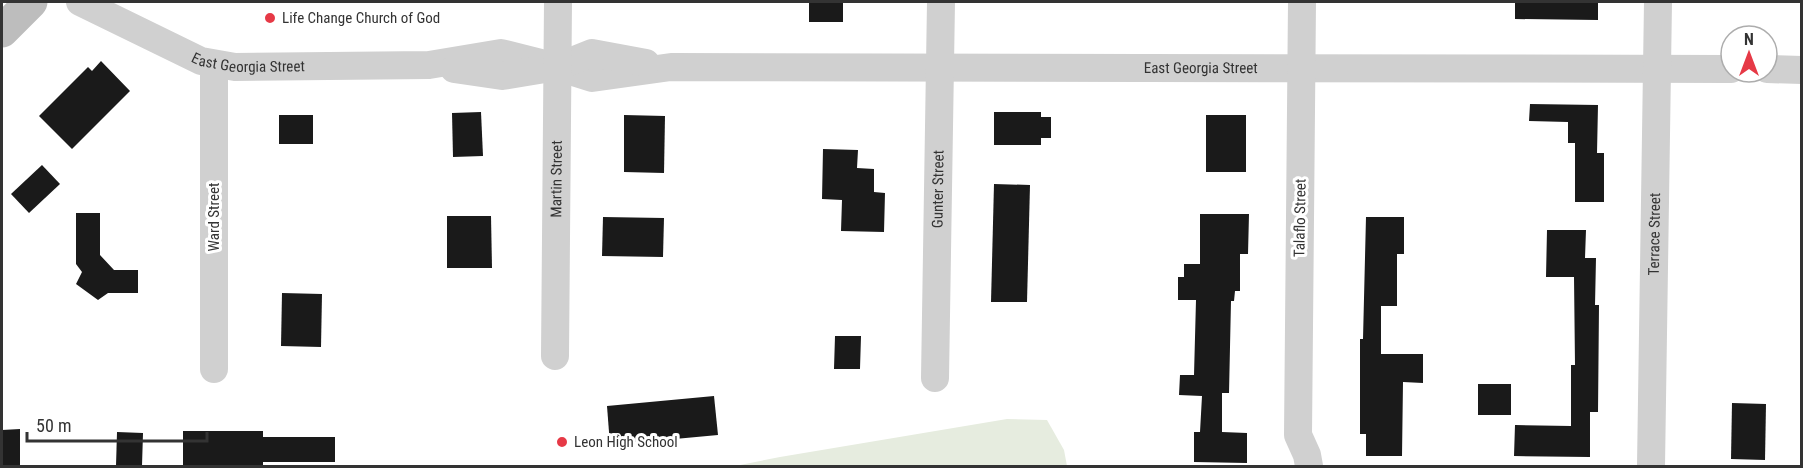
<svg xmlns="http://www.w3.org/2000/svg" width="1803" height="468" viewBox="0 0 1803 468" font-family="'Roboto Condensed',sans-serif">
	<rect width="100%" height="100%" fill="#fff"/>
	<path fill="#e6ecdf" d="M1007 419 1047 420 1064 450 1067 466H735L780 457Z"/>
	<g fill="#1a1a1a">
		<rect x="809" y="2" width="34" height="20"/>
		<path d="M1515 2H1598V20L1515 19Z"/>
		<path d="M101 61 130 91 72 149 39 116 88 67 92 71Z"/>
		<path d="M1530 104 1598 105 1597 153H1604V202H1575V143H1568V122L1529 121Z"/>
		<path d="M481 112 483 156 453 157 452 113Z"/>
		<path d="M994 112H1041V117H1051V138H1041V145H994Z"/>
		<rect x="279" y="115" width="34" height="29"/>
		<path d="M624 115 665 116 664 173 624 172Z"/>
		<rect x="1206" y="115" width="40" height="57"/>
		<path d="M823 149 858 150 857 168 874 169V192L885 193 884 232 841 231 842 200 822 199Z"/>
		<path d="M42 165 60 184 29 213 11 194Z"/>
		<path d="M994 184 1030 185 1027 302H991Z"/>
		<path d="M76 213H100V255L114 270H138V293H108L98 300 76 284 82 272 76 264Z"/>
		<path d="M1200 214H1249L1248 254H1240V291H1235L1234 301H1231L1229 393H1222V432L1247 433V463L1194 462V432H1200L1202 396 1179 395 1180 375H1194L1196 300H1178V277H1184V264H1200Z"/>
		<path d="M447 216H491L492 268H447Z"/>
		<path d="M603 217 664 218 663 257 602 256Z"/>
		<path d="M1366 217H1404V254H1397V306H1381V354H1423V383L1403 382 1402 456H1366V434H1360V339H1363Z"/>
		<path d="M1547 230H1586L1585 258H1596L1595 305H1599L1598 412H1590V457L1514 456 1515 425 1571 426V365H1575L1574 277H1546Z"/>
		<path d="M282 293 322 294 321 347 281 346Z"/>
		<path d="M835 336H861L860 369H834Z"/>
		<rect x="1478" y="384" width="33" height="31"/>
		<path d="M714 396 718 435 610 445 607 406Z"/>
		<path d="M1732 403 1766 404 1765 460 1731 459Z"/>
		<path d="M20 429V466H2V430Z"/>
		<path d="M183 431H263V437H335V462H263V466H183Z"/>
		<path d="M117 432 143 433 142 466H116Z"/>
	</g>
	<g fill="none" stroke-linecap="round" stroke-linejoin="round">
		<g stroke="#d0d0d0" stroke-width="28">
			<path id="s1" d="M80 2 201 61 235 67 429 65 501 53 557 67 592 78 671 67 1731 69"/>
			<path d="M1302 2 1298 435 1307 455 1309 466"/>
			<path d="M454 69 502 76 557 67 592 53 646 63"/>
			<path d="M1767 69 1802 70"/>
			<path id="s2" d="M555 356 558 2"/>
			<path d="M214 369V65"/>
			<path id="s3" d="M935 378 941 2"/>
			<path id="s4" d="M1651 466 1658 2"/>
		</g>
		<path stroke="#bdbdbd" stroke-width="33" d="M2 31 31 2"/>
	</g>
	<g fill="#e63946" stroke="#fff" stroke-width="2">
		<circle cx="270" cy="18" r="6"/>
		<circle cx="562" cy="442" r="6"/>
	</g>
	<g text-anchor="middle" stroke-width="6" stroke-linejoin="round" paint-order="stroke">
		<g font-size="15" fill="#333" stroke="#fff" text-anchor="start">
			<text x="282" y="23">Life Change Church of God</text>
			<text x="574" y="447">Leon High School</text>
		</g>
		<g font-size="15" fill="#333" stroke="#fff">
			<text dy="5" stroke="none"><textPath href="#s1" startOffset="182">East Georgia Street</textPath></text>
			<text dy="5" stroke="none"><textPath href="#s1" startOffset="1140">East Georgia Street</textPath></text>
			<text dy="5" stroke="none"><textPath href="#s2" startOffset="177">Martin Street</textPath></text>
			<text dy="5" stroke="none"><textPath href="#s3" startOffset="189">Gunter Street</textPath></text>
			<text transform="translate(214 217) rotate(-90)" y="5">Ward Street</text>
			<text transform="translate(1300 218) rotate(-89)" y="5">Talaflo Street</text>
			<text dy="5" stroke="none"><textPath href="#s4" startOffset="232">Terrace Street</textPath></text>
		</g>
	</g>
	<rect width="1803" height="468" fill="none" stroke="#333333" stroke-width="6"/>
	<g transform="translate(1749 54)"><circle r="28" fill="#ffffff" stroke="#adadad" stroke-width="1.5"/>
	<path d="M0-4.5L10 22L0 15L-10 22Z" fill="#e63946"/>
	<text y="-9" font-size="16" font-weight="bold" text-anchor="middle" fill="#333333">N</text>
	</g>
	<path d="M27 432v9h180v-9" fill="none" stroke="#333333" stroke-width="3"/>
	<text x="36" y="432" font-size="18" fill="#333333" stroke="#ffffff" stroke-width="4.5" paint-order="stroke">50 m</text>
</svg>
